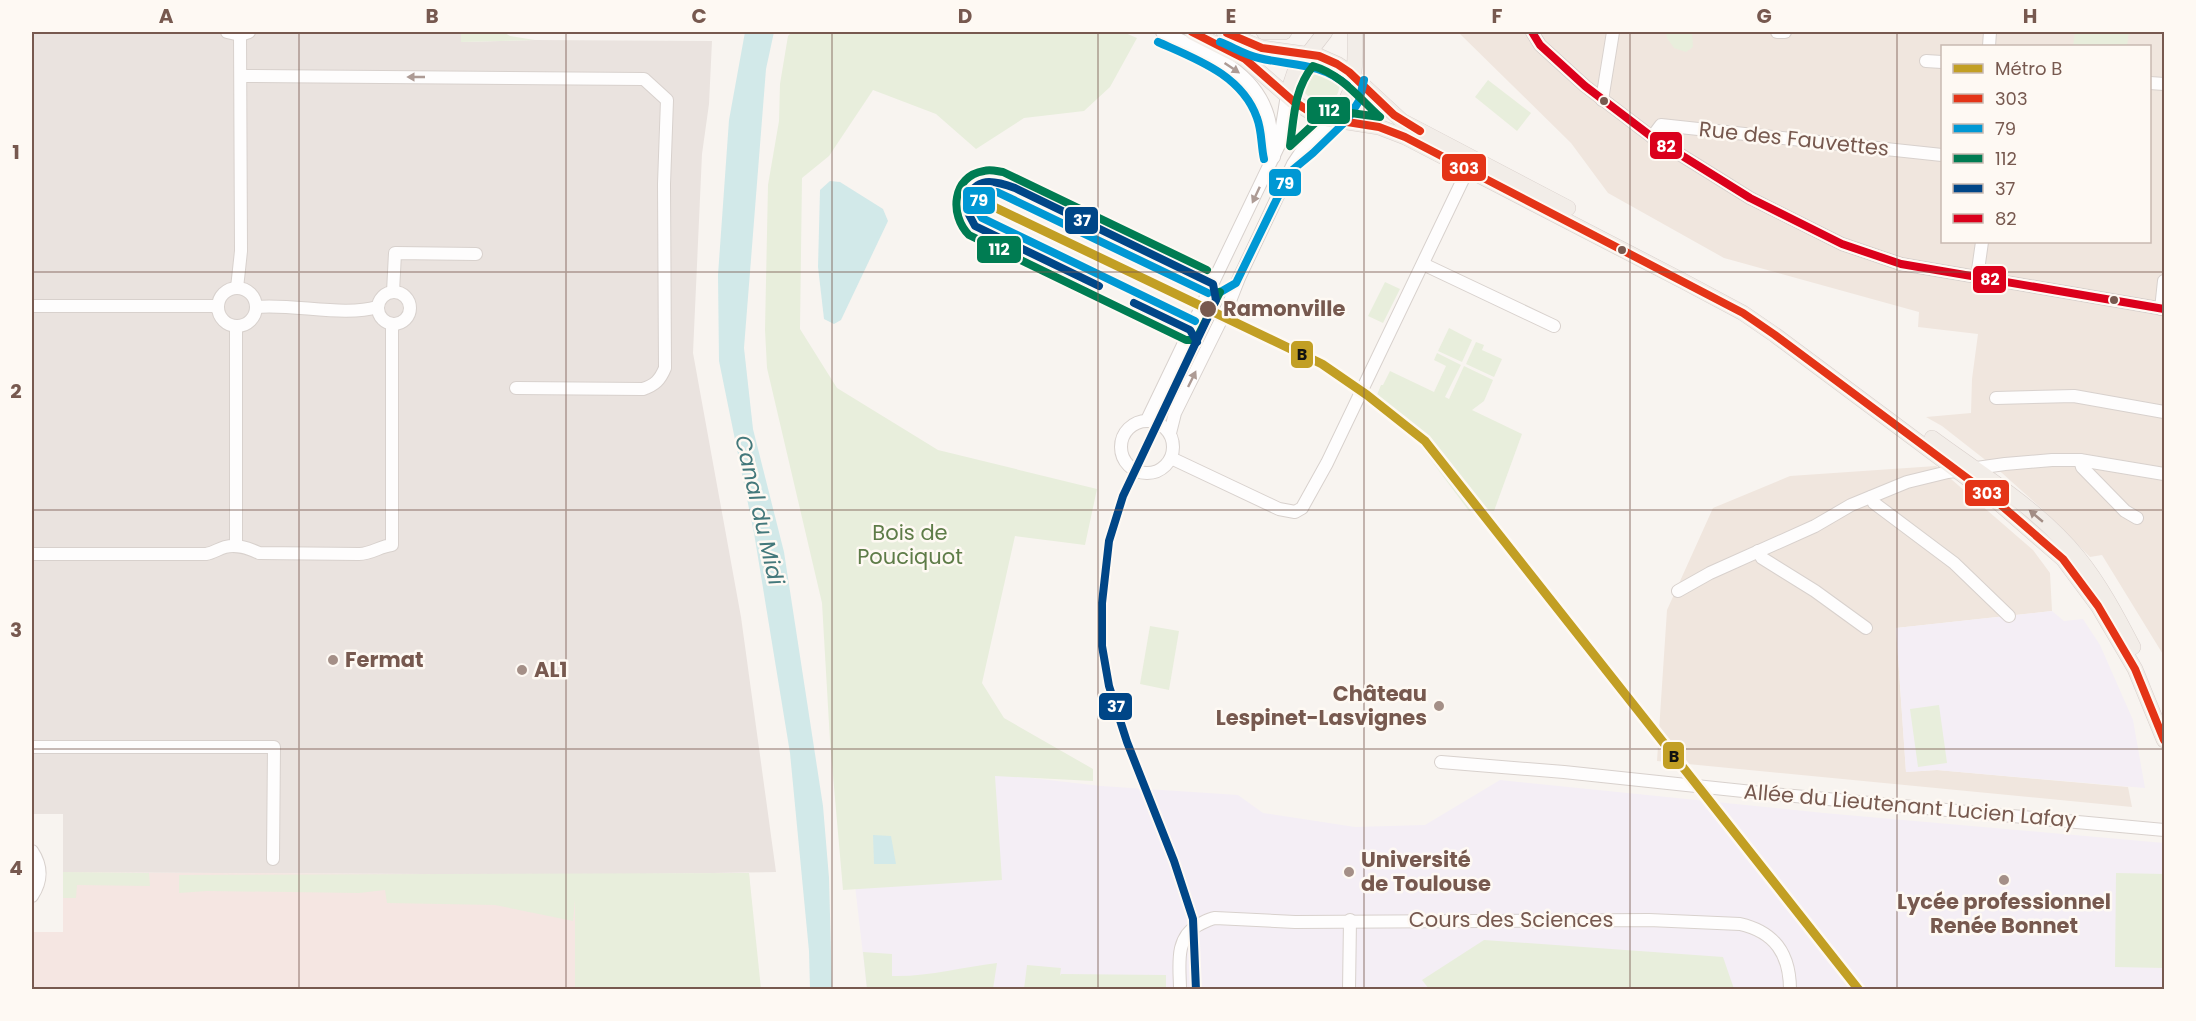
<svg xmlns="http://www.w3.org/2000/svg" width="2196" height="1021" viewBox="0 0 2196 1021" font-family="Poppins,sans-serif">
	<rect width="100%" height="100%" fill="#f8f4f0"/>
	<g fill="#f0e6de" fill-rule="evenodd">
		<path d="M1458 32H2164V656L2102 555 2090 557 2041 508 2002 473 1942 426 1926 417 1971 413 1972 379 1978 334 1918 327 1919 312 1724 258 1608 193 1571 143ZM1942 46H2150V242H1942Z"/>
		<path d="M1936 466 2033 550 2050 573 2052 611 1896 628 1906 772 1937 770 2128 787 2132 807 1657 761 1667 610 1713 508 1790 476Z"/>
	</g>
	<path fill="#f5e6e2" d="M63 872 575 875 749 873 758 989H32V932H63Z"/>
	<path fill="#eae3df" d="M32 32H461V42L535 40 712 41 709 104 702 154 693 353 741 617 776 872 575 875 63 872V814H32Z"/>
	<g fill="#f4eef5">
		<path d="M2052 611 2064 621 2083 619 2100 645 2133 720 2145 788 1937 770 1906 772 1896 628Z"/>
		<path d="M840 756 1101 786 1238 795 1263 813 1355 827 1425 825 1500 780 1824 813 2164 843V989H867Z"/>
	</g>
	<g fill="#e8eedc">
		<path d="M461 32H503L510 36 535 40 461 42Z"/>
		<path d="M792 32H1123L1137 38 1110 87 1084 111 1024 118 976 149 936 114 873 90 829 156 802 178 800 329 837 388 938 450 1097 489 1085 545 1015 536 982 683 1004 718 1093 769V781L995 776 1002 880 843 890 830 741 822 603 767 368 765 330 768 185 779 121 780 84 788 36Z"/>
		<path d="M1666 32H1692L1693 47 1686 52 1674 48 1667 38Z"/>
		<path d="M2075 32H2129L2127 46H2073Z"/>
		<path d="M1315 68 1328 72 1339 80C1341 90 1336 101 1327 105L1310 98 1302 90C1301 82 1307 71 1315 68Z"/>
		<path d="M1488 80 1531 113 1517 131 1475 97Z"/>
		<path d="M1385 282 1400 289 1383 323 1368 316Z"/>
		<path d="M1449 328 1472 340 1462 362 1438 351Z"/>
		<path d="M1476 342 1484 345 1482 350 1502 359 1494 377 1466 364Z"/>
		<path d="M1437 353 1461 365 1445 397 1449 399 1464 366 1493 380 1484 401 1472 410 1522 434 1494 511H1469L1413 436 1374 402 1381 385H1383L1390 371 1434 392 1446 366 1434 360Z"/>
		<path d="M1150 626 1179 631 1169 690 1140 684Z"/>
		<path d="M1939 705 1947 763 1918 767 1910 709Z"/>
		<path d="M63 872 149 873 150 886 77 885 76 898H63Z"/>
		<path d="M749 873 761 989H575V900L573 921 495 905 387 903 385 890 359 893 207 891 179 893V875Z"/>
		<path d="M2116 873 2164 874V968L2115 967Z"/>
		<path d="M1484 940 1723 957 1734 989H1429L1422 980Z"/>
		<path d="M863 952 892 954V976C928 977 962 967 997 963L993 989H867Z"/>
		<path d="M1027 965 1061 968 1060 976 1061 974 1166 975V989H1024Z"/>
	</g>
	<g fill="#d2e9e9">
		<path d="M745 32H774L766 69 744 348 753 429 784 552 823 806 829 878 832 989H810L809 951 790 753 754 533 719 361 718 275 729 120Z"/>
		<path d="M830 181 840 182 883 209 888 221 841 320 834 324 824 319 818 267 820 190Z"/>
		<path d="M873 835 891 836 896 864H874Z"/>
	</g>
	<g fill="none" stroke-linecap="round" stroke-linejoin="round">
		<g stroke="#d8d1cd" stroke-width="14">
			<g id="minor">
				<path d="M227 32 240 35 249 32"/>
				<path d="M1162 32C1202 50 1254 68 1268 116 1272 129 1271 144 1274 157"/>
				<path d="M1532 32 1540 45 1585 86 1652 137 1750 198 1842 244 1901 264 2164 309"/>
				<path d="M1777 32H1785"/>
				<path d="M1989 46 1990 32"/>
				<path d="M1926 61 1942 62"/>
				<path d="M242 76 644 79 667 100 664 184 665 368C660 380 655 385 643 389L516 388"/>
				<path d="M2150 83 2164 84"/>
				<path d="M1602 100 1613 32"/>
				<path d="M1652 137 1661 125 1942 155"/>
				<path d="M1423 264 1554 326"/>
				<path d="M1977 277 1982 242"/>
				<path d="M237 288 241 251 240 35"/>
				<circle cx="237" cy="307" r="19"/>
				<circle cx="394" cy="308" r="16"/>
				<path d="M393 292 395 253 476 254"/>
				<path d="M32 306H213L218 308"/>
				<path d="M256 307C291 303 345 317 377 307"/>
				<path d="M2161 309 2164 281"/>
				<path d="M1996 398 2074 396 2164 412"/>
				<path d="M1147 420 1279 145 1287 95"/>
				<circle cx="1147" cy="447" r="26"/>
				<path d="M1170 433 1175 413 1228 306 1239 278 1293 164 1303 149 1333 120"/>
				<path d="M1171 458 1279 509 1295 512 1302 508 1327 463 1468 169"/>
				<path d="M2080 460 2082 467 2125 511 2137 518"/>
				<path d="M1871 497 1874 503 1954 563 2009 616"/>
				<path d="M236 546V326"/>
				<path d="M1758 551 1762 558 1815 591 1866 628"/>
				<path d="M32 554H206C213 553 218 549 225 547 237 544 248 548 259 553L359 554C372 554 380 546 392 545V324"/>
				<path d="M1678 591 1710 573 1815 526 1851 505 1907 482 1948 472 2005 464 2052 460H2080L2164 474"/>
				<path d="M32 747H274L273 859"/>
				<path d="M1441 762 1564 772 1762 793 2164 830"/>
				<path d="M32 851C42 866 42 881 32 896"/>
				<path d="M1180 990C1180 966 1174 939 1198 925 1204 922 1209 919 1215 918L1295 922 1649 920 1740 924C1775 932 1790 954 1790 990"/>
				<path d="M1349 990 1350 920"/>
			</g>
		</g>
		<g stroke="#d9d0cc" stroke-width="16">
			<g id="major">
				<path d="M1192 32 1245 59 1293 101 1312 113 1328 119 1379 127 1405 137 1683 281 1743 313 1775 335 1987 493 2063 559 2098 606 2135 669 2164 740"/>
				<path d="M1224 32 1262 48 1319 56 1337 64 1349 72 1402 121 1568 208"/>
				<path d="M1264 32H1284"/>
				<path d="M1287 95 1295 71 1325 32"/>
				<path d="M1333 120C1358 92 1355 66 1355 32"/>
				<path d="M1932 438C1982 475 2038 508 2078 557 2100 584 2117 616 2133 647"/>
			</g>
		</g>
		<use href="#minor" stroke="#fefdfd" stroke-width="12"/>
		<use href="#major" stroke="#f2ede8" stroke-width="15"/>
		<g stroke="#fef9f3" stroke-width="12">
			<g id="bus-1">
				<path d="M1192 32 1245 59 1293 101 1312 113 1328 119 1379 127 1405 137 1743 313 1775 335 1987 493 2063 559 2098 606 2135 669 2164 740"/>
				<path d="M1227 33 1262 48 1319 56 1337 64 1349 72 1394 115 1420 131"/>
			</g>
		</g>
		<g stroke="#fef9f3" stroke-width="12">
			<g id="bus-2">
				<path d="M1158 42C1196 59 1242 75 1257 118 1262 131 1261 146 1264 159"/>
				<path d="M1220 42C1233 47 1245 55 1259 58 1292 66 1319 62 1347 85"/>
				<path d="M1217 294 1236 283 1290 172 1313 153 1347 120 1359 101 1364 80"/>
				<path d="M1195 321 982 218 977 209 979 200 986 192H997L1208 293"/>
			</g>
		</g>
		<g stroke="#fef9f3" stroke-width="12">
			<g id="bus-3">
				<path d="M1313 66C1341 74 1359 98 1380 117L1329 110 1290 146C1294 117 1294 89 1313 66Z"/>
				<path d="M1207 270 1003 172C996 171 990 169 984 171 952 176 949 215 969 235L1186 340H1192L1198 336 1220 292"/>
			</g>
		</g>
		<g stroke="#fef9f3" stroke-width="12">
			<g id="bus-4">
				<path d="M1099 286 975 226 966 209C970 176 991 179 1015 188L1213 284 1216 300 1123 496 1109 541 1102 603V646L1109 686 1127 742 1174 861 1193 919 1196 990"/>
				<path d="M1134 303 1190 330 1197 342"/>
			</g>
		</g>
		<g stroke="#fef9f3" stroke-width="12">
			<path id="bus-5" d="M1532 32 1540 45 1585 86 1652 137 1750 198 1842 244 1901 264 2164 309"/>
		</g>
		<use href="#bus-1" stroke="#e43417" stroke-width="8"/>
		<use href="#bus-2" stroke="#0098d4" stroke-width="8"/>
		<use href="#bus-3" stroke="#007c52" stroke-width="8"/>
		<use href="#bus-4" stroke="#004687" stroke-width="8"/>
		<use href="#bus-5" stroke="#db001b" stroke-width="8"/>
		<g stroke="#fef9f3" stroke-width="14">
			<path id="metro-1" d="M992 206 1322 364 1367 395 1425 441 1859 990"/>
		</g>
		<use href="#metro-1" stroke="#c29f24" stroke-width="9"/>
	</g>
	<defs><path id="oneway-solid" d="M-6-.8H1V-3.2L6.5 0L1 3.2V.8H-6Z" transform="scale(1.5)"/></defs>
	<g fill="#ad9b95">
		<use href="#oneway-solid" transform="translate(1232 68) rotate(34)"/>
		<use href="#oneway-solid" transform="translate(416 77) rotate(-180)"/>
		<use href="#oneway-solid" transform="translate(1256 195) rotate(115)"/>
		<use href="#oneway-solid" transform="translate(1192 379) rotate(-64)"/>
	</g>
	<use fill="#a28d85" href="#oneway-solid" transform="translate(2036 516) rotate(-140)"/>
	<path fill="none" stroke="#77594f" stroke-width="1.5" stroke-opacity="0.55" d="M299 32V990M566 32V990M832 32V990M1098 32V990M1364 32V990M1630 32V990M1897 32V990M32 272H2164M32 510H2164M32 749H2164"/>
	<g fill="#77594f" stroke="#fef9f3" stroke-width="2">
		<circle cx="1604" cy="101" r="5"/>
		<circle cx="1622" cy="250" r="5"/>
		<circle cx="2114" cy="300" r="5"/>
		<circle cx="1208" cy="309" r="9"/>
	</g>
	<g fill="#a48f87" stroke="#fef9f3" stroke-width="2">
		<circle cx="333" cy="660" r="6"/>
		<circle cx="522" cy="670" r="6"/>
		<circle cx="1439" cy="706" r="6"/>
		<circle cx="1349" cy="872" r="6"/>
		<circle cx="2004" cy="880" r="6"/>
	</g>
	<g text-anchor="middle" stroke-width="5" stroke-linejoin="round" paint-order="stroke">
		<g font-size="21" fill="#77594f" stroke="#fef9f3">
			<text transform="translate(1794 139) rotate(6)" y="7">Rue des Fauvettes</text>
			<text transform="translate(1910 806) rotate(5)" y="7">Allée du Lieutenant Lucien Lafay</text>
			<text x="1511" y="927">Cours des Sciences</text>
		</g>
		<g font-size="21" font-weight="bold" fill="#77594f" stroke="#fef9f3" text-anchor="start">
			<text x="1223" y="316">Ramonville</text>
		</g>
		<g font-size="21" fill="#5e7c48" stroke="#fef9f3">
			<text x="910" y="540">Bois de<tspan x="910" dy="24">Pouciquot</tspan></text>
		</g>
		<g font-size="21" font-weight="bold" fill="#77594f" stroke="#fef9f3" text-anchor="start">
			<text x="345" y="667">Fermat</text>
			<text x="534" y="677">AL1</text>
			<text x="1427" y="701" text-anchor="end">Château<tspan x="1427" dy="24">Lespinet-Lasvignes</tspan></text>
			<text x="1361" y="867">Université<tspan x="1361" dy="24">de Toulouse</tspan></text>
			<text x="2004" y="909" text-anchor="middle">Lycée professionnel<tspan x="2004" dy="24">Renée Bonnet</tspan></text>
		</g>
		<g font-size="22" font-style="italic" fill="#43787b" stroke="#fef9f3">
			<text transform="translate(760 510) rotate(77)" y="8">Canal du Midi</text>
		</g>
	</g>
	<g stroke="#fef9f3" stroke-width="2">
		<rect x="1306" y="96" width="45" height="29" rx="6" fill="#007c52"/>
		<rect x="1649" y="131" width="34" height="29" rx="6" fill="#db001b"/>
		<rect x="1441" y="153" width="46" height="29" rx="6" fill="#e43417"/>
		<rect x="1268" y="168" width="34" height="29" rx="6" fill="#0098d4"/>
		<rect x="962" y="186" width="34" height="29" rx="6" fill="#0098d4"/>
		<rect x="1064" y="206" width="35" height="29" rx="6" fill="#004687"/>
		<rect x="976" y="235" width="46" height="29" rx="6" fill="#007c52"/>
		<rect x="1972" y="265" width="35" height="29" rx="6" fill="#db001b"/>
		<rect x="1290" y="340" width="24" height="29" rx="6" fill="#c29f24"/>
		<rect x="1964" y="479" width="46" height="28" rx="6" fill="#e43417"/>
		<rect x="1098" y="692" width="35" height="29" rx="6" fill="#004687"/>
		<rect x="1662" y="741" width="23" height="29" rx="6" fill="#c29f24"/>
	</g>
	<g font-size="16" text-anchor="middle" font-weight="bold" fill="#fff">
		<text x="1329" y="116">112</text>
		<text x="1666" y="152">82</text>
		<text x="1464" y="174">303</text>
		<text x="1285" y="189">79</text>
		<text x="979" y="206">79</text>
		<text x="1082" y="226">37</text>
		<text x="999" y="255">112</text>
		<text x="1990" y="285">82</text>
		<text x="1987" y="499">303</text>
		<text x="1116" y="712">37</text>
	</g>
	<g font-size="16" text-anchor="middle" font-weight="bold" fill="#111">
		<text x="1302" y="360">B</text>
		<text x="1674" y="762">B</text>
	</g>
	<rect width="2196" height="1021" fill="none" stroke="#fef9f3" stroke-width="66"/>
	<rect x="1941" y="45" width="210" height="198" fill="#fef9f3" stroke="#c8b9b1" stroke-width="1.5"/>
	<rect x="1953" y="64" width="30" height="9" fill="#c29f24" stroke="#c8b9b1" stroke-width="1.5"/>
	<text x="1995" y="75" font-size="18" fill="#77594f">Métro B</text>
	<rect x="1953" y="94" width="30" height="9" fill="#e43417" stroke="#c8b9b1" stroke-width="1.5"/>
	<text x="1995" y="105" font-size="18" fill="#77594f">303</text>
	<rect x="1953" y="124" width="30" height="9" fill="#0098d4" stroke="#c8b9b1" stroke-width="1.5"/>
	<text x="1995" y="135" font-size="18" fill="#77594f">79</text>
	<rect x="1953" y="154" width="30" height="9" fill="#007c52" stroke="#c8b9b1" stroke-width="1.5"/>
	<text x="1995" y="165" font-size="18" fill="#77594f">112</text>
	<rect x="1953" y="184" width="30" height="9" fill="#004687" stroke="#c8b9b1" stroke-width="1.5"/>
	<text x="1995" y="195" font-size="18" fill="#77594f">37</text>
	<rect x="1953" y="214" width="30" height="9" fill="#db001b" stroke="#c8b9b1" stroke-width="1.5"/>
	<text x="1995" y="225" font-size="18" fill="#77594f">82</text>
	<rect x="33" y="33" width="2130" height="955" fill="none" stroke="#77594f" stroke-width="2"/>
	<g font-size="20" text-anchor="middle" font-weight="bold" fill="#77594f">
		<text x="166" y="23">A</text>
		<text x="432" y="23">B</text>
		<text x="699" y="23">C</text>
		<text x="965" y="23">D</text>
		<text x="1231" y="23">E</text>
		<text x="1497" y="23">F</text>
		<text x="1764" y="23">G</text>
		<text x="2030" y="23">H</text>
		<text x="16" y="159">1</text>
		<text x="16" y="398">2</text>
		<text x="16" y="637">3</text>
		<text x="16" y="875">4</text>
	</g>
</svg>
